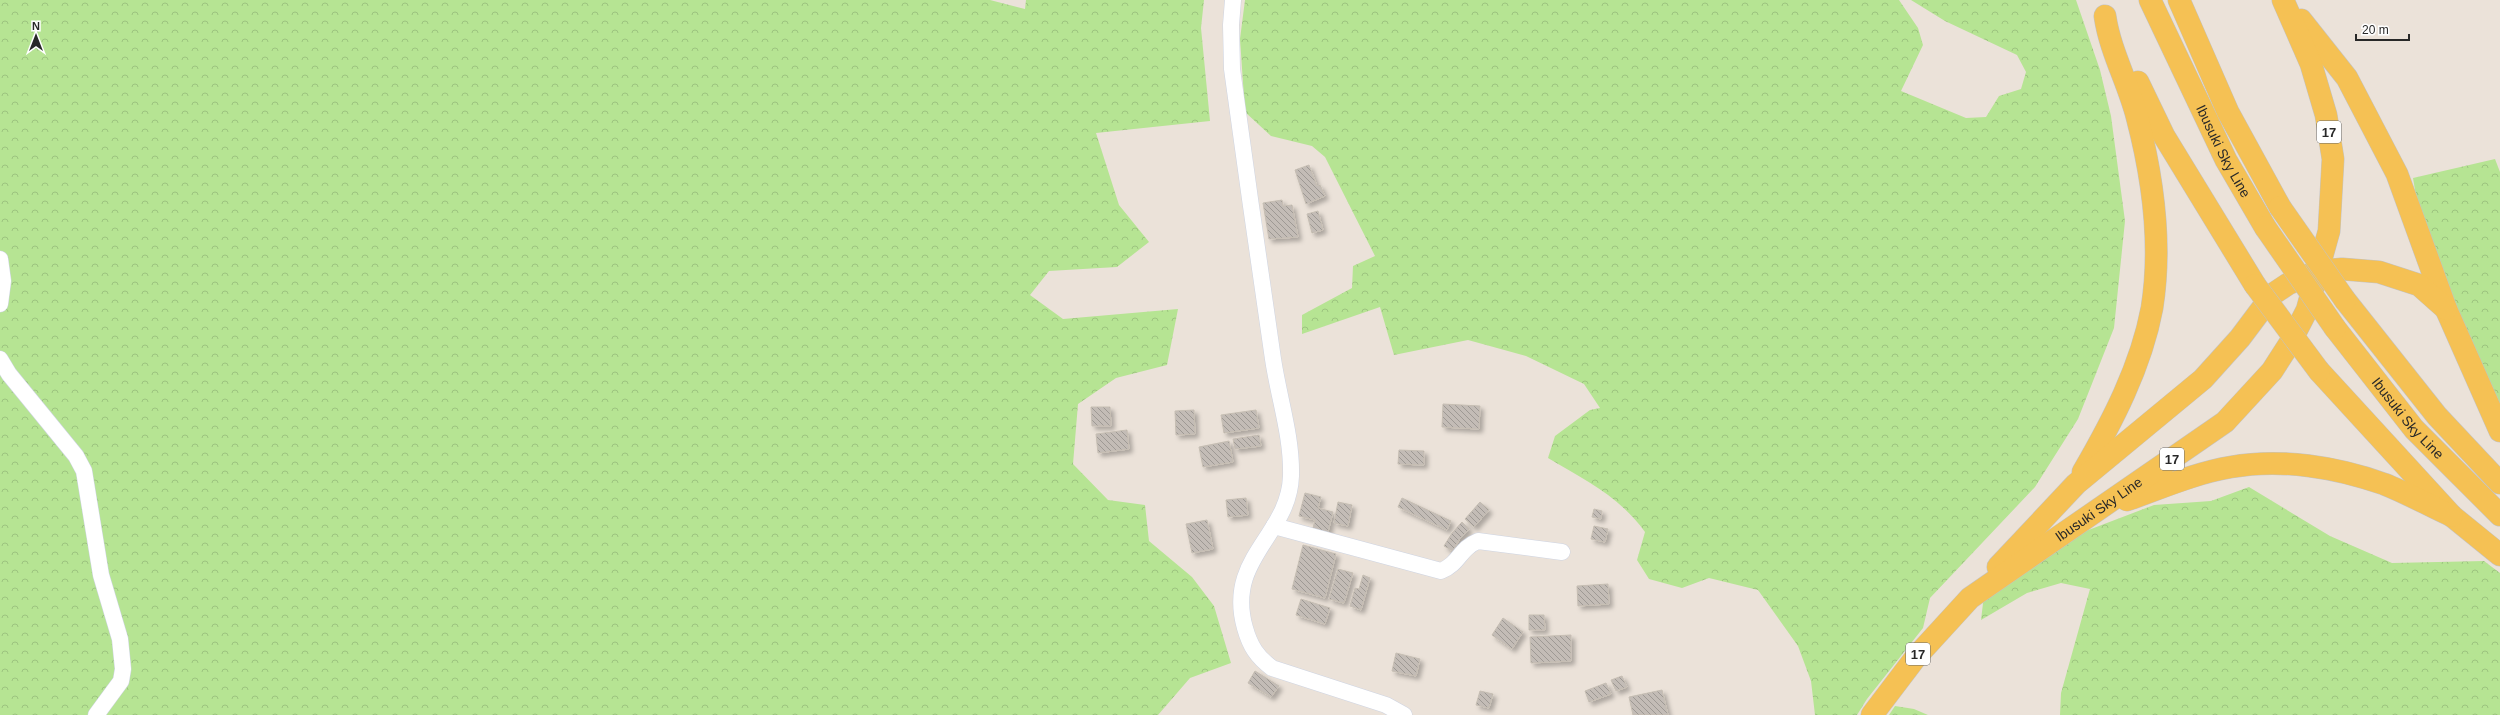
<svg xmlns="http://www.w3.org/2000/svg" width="2500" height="715" viewBox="0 0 2500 715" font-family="Helvetica,sans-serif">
	<defs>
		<pattern id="forest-crowns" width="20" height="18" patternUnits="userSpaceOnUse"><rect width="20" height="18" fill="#b6e493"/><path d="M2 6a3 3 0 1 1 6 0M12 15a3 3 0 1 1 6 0" fill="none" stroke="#9cc47f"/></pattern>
		<pattern id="building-back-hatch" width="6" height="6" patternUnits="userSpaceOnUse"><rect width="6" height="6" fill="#c3bcb6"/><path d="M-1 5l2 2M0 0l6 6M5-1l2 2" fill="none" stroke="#9e9994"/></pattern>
		<filter id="shadow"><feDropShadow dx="3.5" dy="3.5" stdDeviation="2" flood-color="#0004"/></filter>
	</defs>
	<rect width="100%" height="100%" fill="#ebe2d9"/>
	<g fill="url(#forest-crowns)">
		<path d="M0 0H990L1025 9 1026 0H1204L1201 28 1210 121 1096 133 1119 205 1149 242 1117 267 1049 271 1030 295 1063 319 1178 309 1167 365 1116 378 1078 404 1073 464 1108 500 1145 505 1149 541 1192 577 1214 606 1231 663 1190 678 1158 715H0Z"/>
		<path d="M1245 0H1899L1918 28 1923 45 1901 91 1966 118 1986 117 1999 96 2021 89 2026 72 2017 55 1945 21 1911 0H2076L2100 70 2111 116 2125 221 2114 328 2078 419 2035 487 1930 598 1923 628 1867 699 1857 715H1815L1811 681 1798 646 1758 590 1709 578 1682 588 1649 579 1637 560 1645 532C1619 496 1585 480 1548 458L1555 436 1590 410 1600 408 1584 384 1526 356 1468 340 1394 355 1380 307 1302 334V315L1352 288 1353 266 1375 256 1325 157 1312 146 1271 136 1245 112 1240 39Z"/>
		<path d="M2495 159 2500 172V413L2420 220 2413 178Z"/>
		<path d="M2249 487 2330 536 2392 563 2484 561 2500 573V715H2060L2061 693 2090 589 2061 583 2027 593 1981 620 1984 595 2044 547 2154 505 2211 501Z"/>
		<path d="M1895 706 1914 709 1928 715H1889Z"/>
	</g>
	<g fill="url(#building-back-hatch)" stroke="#c6beb3" filter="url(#shadow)">
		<path d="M1309 165 1317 186 1320 185 1325 196 1306 204 1295 170Z"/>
		<path d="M1282 200 1283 206 1292 205 1298 237 1269 239 1263 203Z"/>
		<path d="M1318 211 1323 230 1312 233 1307 214Z"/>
		<path d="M1443 404 1480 406 1479 429 1442 427Z"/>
		<path d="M1091 407H1110L1111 426H1092Z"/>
		<path d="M1194 410 1195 434 1176 435 1175 411Z"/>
		<path d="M1256 410 1259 428 1224 433 1221 415Z"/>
		<path d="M1127 430 1129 449 1098 453 1096 434Z"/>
		<path d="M1259 435 1261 446 1235 449 1233 439Z"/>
		<path d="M1229 441 1233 462 1203 467 1199 447Z"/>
		<path d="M1399 450 1424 451V465L1398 464Z"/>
		<path d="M1305 493 1321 497 1318 508 1333 512 1328 532 1313 528 1315 520 1299 516Z"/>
		<path d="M1246 498 1248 515 1228 517 1226 500Z"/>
		<path d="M1402 498 1451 521 1447 530 1398 507Z"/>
		<path d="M1338 502 1352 505 1348 526 1334 523Z"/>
		<path d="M1480 502 1489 510 1474 527 1465 519Z"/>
		<path d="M1594 509 1602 511 1601 519 1592 517Z"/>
		<path d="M1207 520 1213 549 1192 553 1186 524Z"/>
		<path d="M1462 522 1469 529 1459 540 1453 551 1444 546 1452 533Z"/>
		<path d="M1594 526 1608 529 1605 542 1591 539Z"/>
		<path d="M1303 545 1336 554 1325 598 1292 589Z"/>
		<path d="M1338 569 1353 573 1344 603 1329 599Z"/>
		<path d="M1363 575 1370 578 1361 610 1350 606 1355 588 1359 589Z"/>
		<path d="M1608 584 1609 604 1578 606 1577 586Z"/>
		<path d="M1301 599 1330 608 1325 624 1296 615Z"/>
		<path d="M1529 615H1544L1545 630H1529Z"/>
		<path d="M1503 618 1523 632 1512 649 1492 635Z"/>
		<path d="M1571 635V661L1531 663 1530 637Z"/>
		<path d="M1396 653 1420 659 1416 676 1392 671Z"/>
		<path d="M1255 671 1279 686 1271 697 1248 683Z"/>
		<path d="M1622 676 1627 687 1616 691 1611 680Z"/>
		<path d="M1606 683 1611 694 1589 702 1585 691Z"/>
		<path d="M1662 690 1668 715H1633L1629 697Z"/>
		<path d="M1480 691 1493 694 1489 708 1476 705Z"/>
	</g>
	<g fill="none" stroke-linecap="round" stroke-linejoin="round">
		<g stroke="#ced4e2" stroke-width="17">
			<g id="minor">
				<path d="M1233 0 1231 25 1232 69C1245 166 1259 262 1273 359 1279 399 1292 436 1291 476 1289 536 1225 558 1245 628 1250 646 1257 657 1272 668L1386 705 1404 715"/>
				<path d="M0 259 3 281 0 304"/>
				<path d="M0 359 9 374 76 456 84 471 101 575 120 639 123 669 121 681 96 715"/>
				<path d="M1274 526 1441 571C1460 563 1459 549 1478 541L1562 552"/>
			</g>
		</g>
		<g stroke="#c3c3c3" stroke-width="23">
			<g id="primary">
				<path id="s1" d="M2150 0 2226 160 2265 227"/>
				<path d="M2179 0 2228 112 2280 207"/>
				<path d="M2301 20 2347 78 2397 174 2446 309 2500 431"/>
				<path d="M2138 82 2164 136 2255 285"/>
				<path d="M2345 300 2437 416 2500 483"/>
				<path id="s2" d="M2335 328 2414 429 2500 515"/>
				<path d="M2319 371 2452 516 2500 555"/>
				<path d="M2083 472C2112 422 2141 367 2152 308 2162 245 2153 178 2137 117 2128 82 2110 51 2105 16"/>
				<path d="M2127 500C2161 488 2195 473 2231 467 2281 458 2336 467 2384 484 2407 493 2430 506 2452 516"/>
				<path d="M1998 567 2076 484 2203 379 2240 338 2273 294 2288 284 2318 271 2342 269 2379 272 2419 285 2446 309"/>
				<path id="s3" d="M1872 715 1916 657 1970 598 2225 422 2272 371 2290 343 2307 310 2329 231 2333 159 2326 115 2311 64 2283 0"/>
			</g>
		</g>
		<use href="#minor" stroke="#fff" stroke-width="16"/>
		<use href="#primary" stroke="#f5c154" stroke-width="22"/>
		<g stroke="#c3c3c3" stroke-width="23" stroke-linecap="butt">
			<g id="primary-bridge">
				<path d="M2280 207 2345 300"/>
				<path d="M2265 227 2335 328"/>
				<path d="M2255 285 2319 371"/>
			</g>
		</g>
		<use href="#primary-bridge" stroke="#f5c154" stroke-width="22"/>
	</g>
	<g text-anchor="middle" stroke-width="4" stroke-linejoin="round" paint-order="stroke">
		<g fill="#fff" stroke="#686868" stroke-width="1">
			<rect x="2317" y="121" width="24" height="22" rx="3"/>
			<rect x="2160" y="448" width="24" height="22" rx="3"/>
			<rect x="1906" y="643" width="24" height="22" rx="3"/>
		</g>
		<g font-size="13" font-weight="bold" fill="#282828">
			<text x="2329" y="137">17</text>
			<text x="2172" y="464">17</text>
			<text x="1918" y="659">17</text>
		</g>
		<g font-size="14" fill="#282828" stroke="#fff">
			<text dy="5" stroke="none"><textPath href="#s1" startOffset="168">Ibusuki Sky Line</textPath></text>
			<text dy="5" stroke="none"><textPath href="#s2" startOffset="116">Ibusuki Sky Line</textPath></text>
			<text dy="5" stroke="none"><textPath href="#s3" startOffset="309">Ibusuki Sky Line</textPath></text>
		</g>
	</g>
	<g transform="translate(36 36)" stroke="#ffffff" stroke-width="3" paint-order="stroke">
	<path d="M0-3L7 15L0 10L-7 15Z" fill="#282828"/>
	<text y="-6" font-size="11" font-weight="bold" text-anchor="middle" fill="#282828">N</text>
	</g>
	<path d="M2356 34v6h53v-6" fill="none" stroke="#282828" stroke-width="2"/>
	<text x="2362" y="34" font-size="12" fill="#282828" stroke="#ffffff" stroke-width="3" paint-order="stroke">20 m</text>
</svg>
